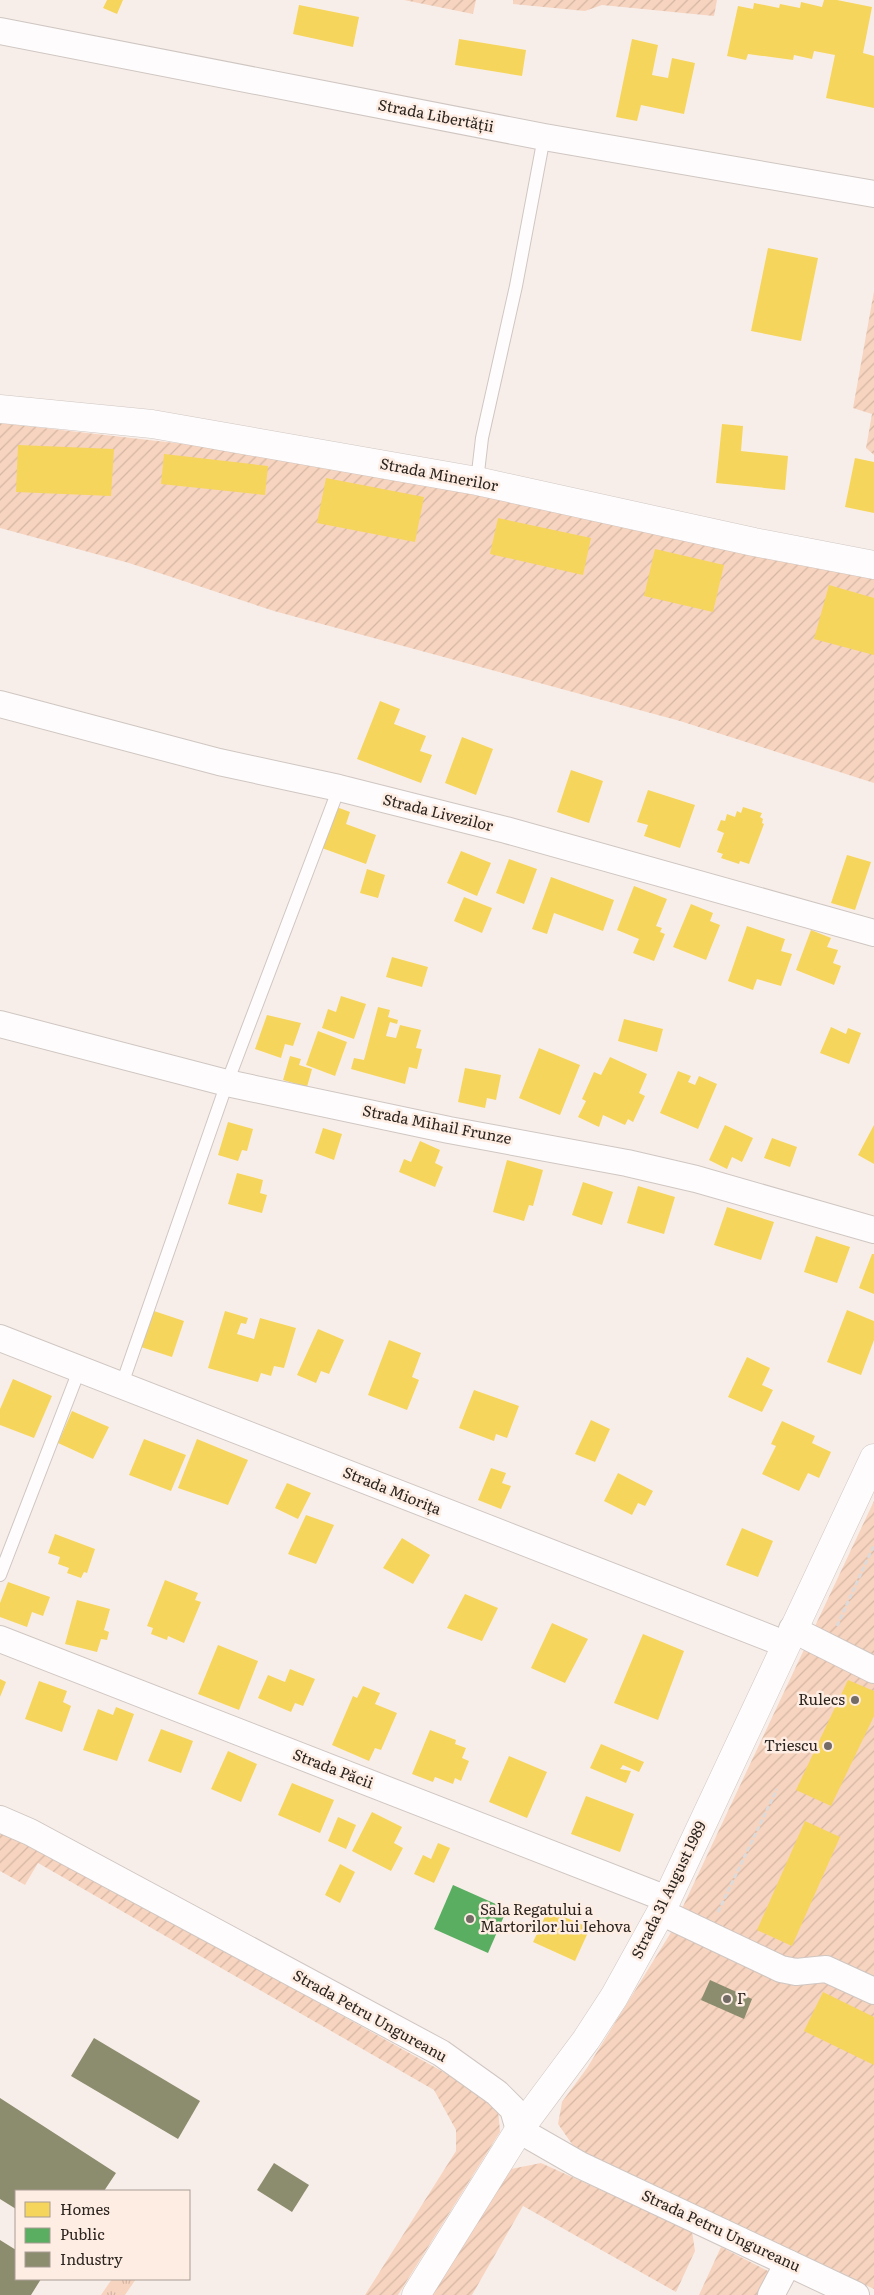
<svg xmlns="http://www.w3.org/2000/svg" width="874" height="2295" viewBox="0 0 874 2295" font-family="Literata,serif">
	<defs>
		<pattern id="grass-tufts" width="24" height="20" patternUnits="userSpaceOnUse" patternTransform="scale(1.25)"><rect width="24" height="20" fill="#f7d4bf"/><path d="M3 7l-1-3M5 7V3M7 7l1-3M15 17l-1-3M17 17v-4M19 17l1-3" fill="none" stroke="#d4b6a4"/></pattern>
		<pattern id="garden-furrows" width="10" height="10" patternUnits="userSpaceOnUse" patternTransform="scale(1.25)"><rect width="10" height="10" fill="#f7d4bf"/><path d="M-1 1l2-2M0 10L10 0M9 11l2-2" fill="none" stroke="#d4b6a4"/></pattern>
	</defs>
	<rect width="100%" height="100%" fill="#f8eee9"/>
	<path fill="url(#grass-tufts)" d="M112 2279H136L125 2295H101Z"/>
	<g fill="url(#garden-furrows)">
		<path d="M404 0H476L473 14Z"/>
		<path d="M513 0H717L714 16 602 5 585 11 513 4Z"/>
		<path d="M874 291V455L866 448 872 414 853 408Z"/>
		<path d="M0 423 279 455 874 576V783L680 721 274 611 129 563 0 528Z"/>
		<path d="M874 1501V2289L618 2171 574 2147 558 2124 562 2102 587 2068 670 1934Z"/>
		<path d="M0 1829 45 1851 485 2095 498 2109 500 2132 398 2295H365L456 2151V2130L434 2090 38 1863 25 1885 0 1871Z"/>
		<path d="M541 2163 692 2231 695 2251 676 2292 523 2206 472 2295H431L511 2169Z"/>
		<path d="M721 2247 770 2272 758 2295H699Z"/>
	</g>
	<g fill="#f6d55c">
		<path d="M107 0H123L117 14 103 8Z"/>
		<path d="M824 0H837L872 7 863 53 874 56V108L826 98 835 55 814 51 812 59 794 55 793 60 748 54 746 60 727 56 738 6 753 9 754 3 779 8 780 4 800 8 801 2 822 7Z"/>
		<path d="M299 5 359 17 353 47 293 34Z"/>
		<path d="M459 39 526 50 522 76 455 65Z"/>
		<path d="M632 39 658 45 652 75 668 78 672 58 695 63 684 114 641 105 637 121 616 117Z"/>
		<path d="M768 248 818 258 801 341 751 331Z"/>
		<path d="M722 424 743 426 741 451 788 456 785 490 716 483Z"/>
		<path d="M18 445 114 449 111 496 16 492Z"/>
		<path d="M164 454 268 466 265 495 161 484Z"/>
		<path d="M855 458 874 462V513L845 507Z"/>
		<path d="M326 478 424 497 415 542 317 523Z"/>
		<path d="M498 518 591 538 583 575 490 554Z"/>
		<path d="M655 549 724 565 713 612 644 596Z"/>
		<path d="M829 585 874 598V655L814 639Z"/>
		<path d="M380 701 400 709 394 724 426 736 420 751 432 755 421 783 357 759Z"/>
		<path d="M462 737 493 749 476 795 445 783Z"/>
		<path d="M571 770 603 781 589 823 557 812Z"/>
		<path d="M648 790 695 805 680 848 644 836 648 825 637 822Z"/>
		<path d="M334 806 350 812 346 824 376 835 366 864 319 847Z"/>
		<path d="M743 807 762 813 760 817 763 819 762 823 764 824 749 864 740 861 739 864 721 858 723 854 717 852 724 833 717 830 721 820 725 821 727 814 735 817 737 811 741 813Z"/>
		<path d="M461 851 491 863 477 896 447 883Z"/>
		<path d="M847 855 871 862 855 910 831 903Z"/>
		<path d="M509 859 537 869 524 904 496 893Z"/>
		<path d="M367 869 385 875 378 898 360 893Z"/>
		<path d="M551 877 614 900 603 931 554 913 547 934 532 929Z"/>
		<path d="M634 886 667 899 656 926 662 928 660 932 665 934 654 961 633 953 639 939 617 930Z"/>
		<path d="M464 897 492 908 482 933 454 921Z"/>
		<path d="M691 904 713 913 710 921 720 925 706 960 673 947Z"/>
		<path d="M747 926 785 939 781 951 792 954 781 986 757 979 753 990 728 981Z"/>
		<path d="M811 930 831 938 827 947 838 950 833 963 841 966 834 985 796 970Z"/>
		<path d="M392 957 428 967 422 987 386 977Z"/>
		<path d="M341 996 366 1004 354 1039 322 1028 328 1009 336 1012Z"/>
		<path d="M378 1007 390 1010 388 1017 398 1020 397 1024 390 1022 386 1036 396 1038 400 1025 421 1030 416 1048 422 1049 417 1069 409 1067 405 1084 351 1069 354 1058 364 1060Z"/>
		<path d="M267 1015 301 1023 293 1046 285 1044 281 1058 255 1049Z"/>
		<path d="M624 1019 663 1029 657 1052 618 1041Z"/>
		<path d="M831 1027 846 1034 848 1028 861 1033 849 1064 820 1053Z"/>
		<path d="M318 1031 347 1042 335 1076 306 1065Z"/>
		<path d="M539 1048 580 1065 560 1115 519 1098Z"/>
		<path d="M290 1056 301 1059 299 1065 312 1069 307 1087 283 1080Z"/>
		<path d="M610 1057 647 1074 639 1093 645 1096 633 1122 628 1119 625 1125 603 1115 599 1127 578 1117 586 1101 582 1099 594 1072 601 1075Z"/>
		<path d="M465 1068 501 1075 496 1100 487 1098 485 1108 458 1102Z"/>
		<path d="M678 1071 691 1076 688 1082 695 1085 699 1076 717 1084 698 1129 660 1113Z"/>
		<path d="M228 1122 253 1129 247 1151 242 1150 238 1161 218 1155Z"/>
		<path d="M725 1125 753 1138 742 1162 732 1157 727 1169 709 1160Z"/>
		<path d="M874 1125V1164L858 1155Z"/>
		<path d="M323 1128 342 1134 334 1160 315 1153Z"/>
		<path d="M772 1138 797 1147 790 1167 764 1158Z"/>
		<path d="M420 1141 440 1150 435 1163 443 1167 435 1187 399 1172 404 1159 411 1162Z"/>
		<path d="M507 1160 543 1170 533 1206 529 1205 524 1221 493 1212Z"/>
		<path d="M237 1173 263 1180 260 1193 267 1195 262 1213 228 1204Z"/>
		<path d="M583 1182 613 1192 602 1225 572 1215Z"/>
		<path d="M638 1186 675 1197 664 1234 627 1223Z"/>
		<path d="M727 1207 774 1222 761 1260 714 1245Z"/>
		<path d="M816 1236 850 1247 837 1283 804 1272Z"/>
		<path d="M872 1254H874V1294L859 1288Z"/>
		<path d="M847 1310 874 1321V1340L861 1375 827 1362Z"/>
		<path d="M154 1311 184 1321 172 1357 141 1347Z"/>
		<path d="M225 1311 248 1318 246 1324 241 1323 237 1334 254 1339 260 1318 296 1328 284 1368 274 1366 271 1376 261 1373 258 1382 208 1368Z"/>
		<path d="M318 1329 344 1340 329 1374 321 1371 316 1383 297 1375Z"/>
		<path d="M389 1340 421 1353 412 1377 419 1380 407 1410 368 1395Z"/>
		<path d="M747 1357 770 1368 762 1385 773 1390 762 1412 728 1397Z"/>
		<path d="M13 1379 52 1396 34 1438 0 1425V1409Z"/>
		<path d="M474 1390 519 1406 507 1438 496 1434 494 1441 459 1428Z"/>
		<path d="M72 1411 109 1427 93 1459 58 1443Z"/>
		<path d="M591 1420 610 1429 595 1462 575 1454Z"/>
		<path d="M782 1421 815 1436 812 1443 831 1452 819 1478 808 1473 799 1491 762 1474 776 1446 771 1444Z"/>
		<path d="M144 1439 186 1455 171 1491 129 1475Z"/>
		<path d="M197 1439 248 1460 228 1505 178 1488Z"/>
		<path d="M491 1468 506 1473 502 1483 511 1486 501 1509 478 1500Z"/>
		<path d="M618 1473 653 1491 645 1506 638 1503 632 1515 604 1501Z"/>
		<path d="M287 1483 311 1493 298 1519 275 1508Z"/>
		<path d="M306 1515 334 1525 316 1564 288 1554Z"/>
		<path d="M742 1528 773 1541 758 1577 726 1565Z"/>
		<path d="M55 1534 95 1549 87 1573 84 1572 81 1578 67 1573 69 1568 58 1564 60 1557 48 1553Z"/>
		<path d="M402 1538 430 1555 413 1584 383 1568Z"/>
		<path d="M165 1580 198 1593 195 1600 201 1602 184 1643 168 1636 167 1640 151 1634 153 1628 147 1626Z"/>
		<path d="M8 1582 50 1597 43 1616 32 1612 27 1627 0 1617V1603Z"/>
		<path d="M465 1594 498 1608 482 1641 447 1628Z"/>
		<path d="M77 1600 110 1609 104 1630 109 1632 107 1640 101 1639 97 1652 65 1644Z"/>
		<path d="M552 1623 588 1639 565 1683 531 1668Z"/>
		<path d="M643 1634 684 1651 658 1720 614 1703Z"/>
		<path d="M218 1645 258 1661 239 1710 198 1694Z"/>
		<path d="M290 1669 315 1679 303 1706 295 1703 291 1712 258 1698 268 1675 285 1682Z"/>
		<path d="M0 1679 6 1682 0 1697Z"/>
		<path d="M848 1680 874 1691V1716L831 1806 796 1790Z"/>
		<path d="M39 1681 67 1691 63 1702 71 1706 62 1732 25 1719Z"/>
		<path d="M363 1686 380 1693 375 1704 397 1713 381 1750 375 1748 369 1761 332 1745 353 1696 357 1698Z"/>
		<path d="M116 1707 134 1714 117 1761 83 1750 98 1709 113 1715Z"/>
		<path d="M161 1729 193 1741 181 1773 148 1761Z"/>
		<path d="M430 1730 456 1740 455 1744 466 1748 462 1758 469 1761 461 1781 455 1778 453 1784 435 1777 433 1782 412 1774Z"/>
		<path d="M601 1744 644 1762 639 1772 623 1765 620 1769 631 1771 626 1783 590 1768Z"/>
		<path d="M228 1751 257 1764 241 1802 211 1789Z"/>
		<path d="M509 1756 547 1772 527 1818 489 1802Z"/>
		<path d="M292 1783 334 1800 320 1833 278 1815Z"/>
		<path d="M586 1796 634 1814 620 1852 571 1834Z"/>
		<path d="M372 1812 402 1827 394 1843 403 1848 391 1871 352 1851Z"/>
		<path d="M338 1817 356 1825 346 1849 328 1841Z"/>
		<path d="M805 1821 840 1837 792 1946 757 1930Z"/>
		<path d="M438 1843 450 1848 434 1883 414 1874 423 1855 431 1859Z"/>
		<path d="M340 1864 355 1872 340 1903 325 1895Z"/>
		<path d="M548 1910 590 1928 575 1961 533 1942Z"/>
		<path d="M823 1992 874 2017V2065L804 2031Z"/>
	</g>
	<path fill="#5aae61" d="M453 1885 507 1909 488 1953 434 1929Z"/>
	<g fill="#8c8c6e">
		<path d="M710 1980 752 1999 744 2019 701 2000Z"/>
		<path d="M94 2038 200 2101 178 2139 71 2076Z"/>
		<path d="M0 2098 116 2173 104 2191H16V2209L0 2199Z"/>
		<path d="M274 2163 309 2185 292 2212 257 2190Z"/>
		<path d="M0 2240 16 2250V2279H41L31 2295H0Z"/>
	</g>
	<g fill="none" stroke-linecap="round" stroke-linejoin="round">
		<g stroke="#cfc6c2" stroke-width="14">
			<g id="lane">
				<path d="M477 481 482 438 516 286 544 137"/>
				<path d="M122 1384 227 1083 339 788"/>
				<path d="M0 1575 80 1368"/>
			</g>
		</g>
		<g stroke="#cfc6c2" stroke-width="28">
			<g id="street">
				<path d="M0 31 544 137 874 194"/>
				<path d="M0 704 219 762 339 788 506 830 874 933"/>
				<path d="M0 1024 227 1083 449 1130 627 1163 696 1179 874 1230"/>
				<path d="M0 1338 785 1644"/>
				<path d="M792 1629 874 1670"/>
				<path d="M0 1639 667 1899"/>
				<path d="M0 1819 30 1832 441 2053 497 2093 513 2109 519 2130 580 2165 856 2295"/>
				<path d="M661 1912 781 1969 796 1972 826 1969 874 1991"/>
				<path d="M771 2295 788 2263"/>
			</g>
		</g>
		<g stroke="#cfc6c2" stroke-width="29">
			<g id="secondary">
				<path d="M0 409 152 424 477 481 754 542 874 565"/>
				<path d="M416 2295 519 2130 586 2040 614 1997 661 1912 874 1458"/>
			</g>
		</g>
		<g stroke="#dddad9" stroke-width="3" stroke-dasharray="5 2.5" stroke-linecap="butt">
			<path d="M837 1626 874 1545"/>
			<path d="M718 1912 777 1789"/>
		</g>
		<use href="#lane" stroke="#fefcfc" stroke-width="12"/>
		<use href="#street" stroke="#fefcfc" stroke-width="26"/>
		<use href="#secondary" stroke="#fefcfc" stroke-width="28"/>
	</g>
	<g fill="#736b66" stroke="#feede3" stroke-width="2">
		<circle cx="855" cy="1700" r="5"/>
		<circle cx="828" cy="1746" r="5"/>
		<circle cx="470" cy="1919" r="5"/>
		<circle cx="727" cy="1999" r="5"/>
	</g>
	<g text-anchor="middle" stroke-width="5" stroke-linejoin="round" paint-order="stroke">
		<g font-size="15" fill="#2c2520" stroke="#feede3">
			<text transform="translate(436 116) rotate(11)" y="5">Strada Libertății</text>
			<text transform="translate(439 475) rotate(11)" y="5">Strada Minerilor</text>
			<text transform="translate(438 813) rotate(14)" y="5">Strada Livezilor</text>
			<text transform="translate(437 1125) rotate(11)" y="5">Strada Mihail Frunze</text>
			<text transform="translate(392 1491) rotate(22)" y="5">Strada Miorița</text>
			<text transform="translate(333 1769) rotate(21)" y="5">Strada Păcii</text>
			<text transform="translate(669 1890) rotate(-64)" y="5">Strada 31 August 1989</text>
			<text transform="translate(370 2016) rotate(29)" y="5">Strada Petru Ungureanu</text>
			<text transform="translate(721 2231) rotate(25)" y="5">Strada Petru Ungureanu</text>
		</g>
		<g font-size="15" fill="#2c2520" stroke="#feede3" text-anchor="end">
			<text x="845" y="1705">Rulecs</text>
			<text x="818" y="1751">Triescu</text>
			<text x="480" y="1915" text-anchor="start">Sala Regatului a<tspan x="480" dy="17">Martorilor lui Iehova</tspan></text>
			<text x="737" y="2004" text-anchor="start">Г</text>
		</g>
	</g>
	<rect x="15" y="2190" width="175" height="90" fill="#feede3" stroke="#aa9d95"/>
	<rect x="25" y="2202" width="25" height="15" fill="#f6d55c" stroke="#aa9d95"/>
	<text x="60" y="2215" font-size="15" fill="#2c2520">Homes</text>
	<rect x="25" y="2228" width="25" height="15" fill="#5aae61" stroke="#aa9d95"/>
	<text x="60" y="2240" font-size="15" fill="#2c2520">Public</text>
	<rect x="25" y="2252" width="25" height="15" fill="#8c8c6e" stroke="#aa9d95"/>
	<text x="60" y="2265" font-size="15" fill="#2c2520">Industry</text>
</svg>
